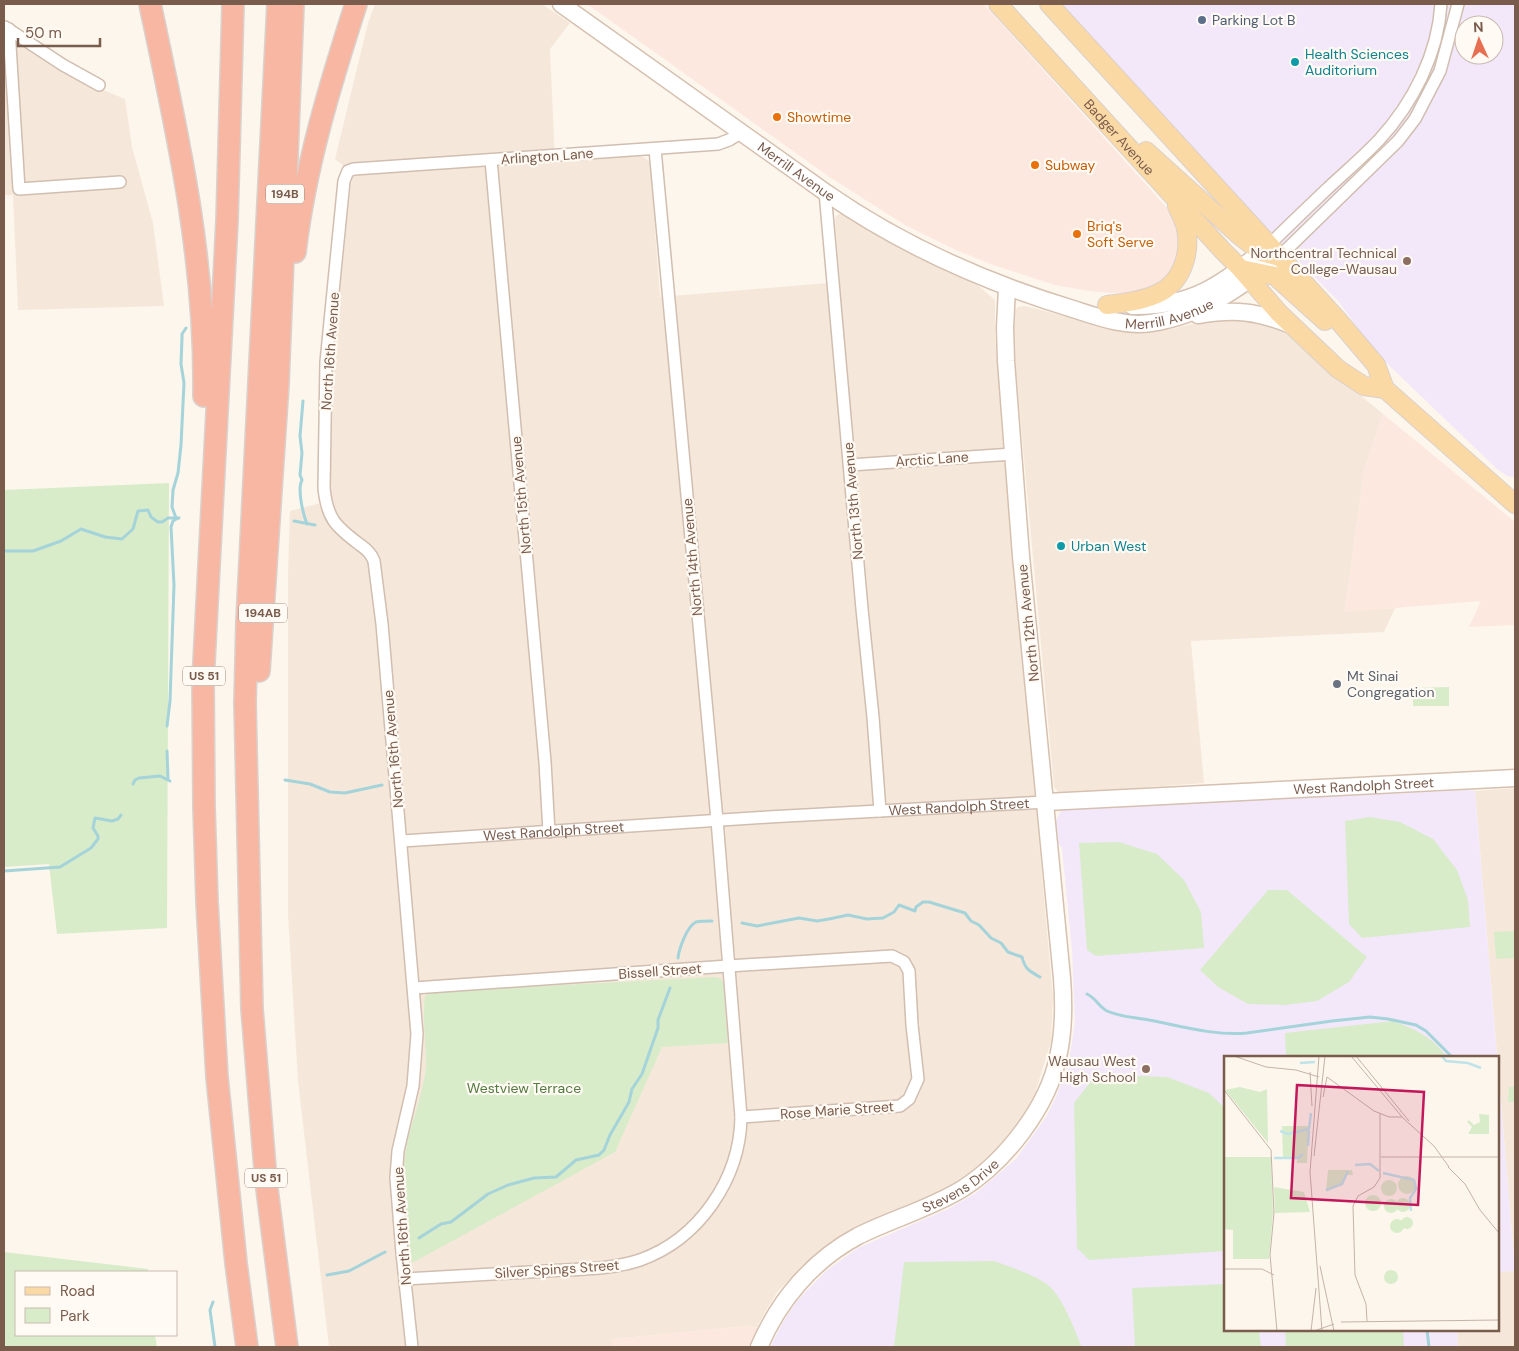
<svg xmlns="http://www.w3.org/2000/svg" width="1519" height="1351" viewBox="0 0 1519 1351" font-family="'DM Sans',sans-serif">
	<rect width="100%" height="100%" fill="#fdf6ec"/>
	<g fill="#f5e8da">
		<path d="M375 4H542L570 23 550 49 555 161 639 156 645 158 650 162 660 297 840 282 835 221 836 216 841 213H845L938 266 975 283 995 300V335L1003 439 1053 998 1051 1041 1034 1097 1008 1138 985 1161 953 1184 932 1196 879 1217 850 1230 835 1239 811 1258 778 1291 766 1310 757 1328 748 1326 613 1339V1347H329L298 1081 288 915V573L290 511 328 501 334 346 350 193 352 178 355 175 335 159 368 23Z"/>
		<path d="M4 32 72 77 125 99 132 147 153 223 164 306 18 310 13 195H4Z"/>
		<path d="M1025 306 1108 327 1128 330 1151 331 1168 330 1220 317 1266 323 1283 331 1383 414 1364 471 1345 611 1395 608 1384 632 1191 641 1204 783 1068 793 1058 792 1054 787 1012 328 1013 314 1018 307Z"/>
		<path d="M1515 788V1347H1458L1457 1330H1498V1272L1515 1270 1475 791Z"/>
	</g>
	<g fill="#fde8e0">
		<path d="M587 4H984L1176 218 1180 227 1179 260 1163 283 1137 294 1112 293 1089 291 1055 285 996 266 958 251 905 225 828 176Z"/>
		<path d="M1383 414 1515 522V625L1469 627 1481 601 1345 612 1364 471Z"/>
		<path d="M748 1326 766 1330 759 1347H613L612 1339Z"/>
	</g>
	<g fill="#f3e8fa" fill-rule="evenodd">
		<path d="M1061 4H1515V477L1507 476 1497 469 1374 351 1339 302 1260 221ZM1464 25H1494V55H1464Z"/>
		<path d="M1470 790 1475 791 1497 1057H1225V1330H1457L1458 1347H770L783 1322 797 1301 826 1271 858 1248 948 1209 976 1193 1016 1159 1046 1117 1056 1097 1069 1061 1075 1022 1072 950 1062 848 1058 843 1056 820 1061 811 1067 809Z"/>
		<path d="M1498 1067 1515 1271 1498 1272Z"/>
	</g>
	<g fill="#d8ecc9">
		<path d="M169 483 167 928 57 934 49 864 4 867V490Z"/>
		<path d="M1449 687V706H1413V688Z"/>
		<path d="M1370 817 1400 822 1433 839 1457 870 1468 900 1470 927 1362 938 1349 924 1345 821Z"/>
		<path d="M1119 842 1157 854 1184 880 1201 912 1204 948 1096 956 1087 950 1079 843Z"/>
		<path d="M1268 890H1287L1367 957 1349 982 1317 1001 1285 1005 1248 1004 1218 987 1200 970Z"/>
		<path d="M1515 931V958L1496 959 1494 932Z"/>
		<path d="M713 977 720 978 723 982 728 1043 662 1047 615 1152 412 1263C407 1226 400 1187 406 1149 411 1121 423 1095 426 1067 427 1053 421 1002 426 995L435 992Z"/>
		<path d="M1393 1021C1417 1030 1432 1037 1447 1057H1286L1285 1033Z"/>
		<path d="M1114 1075 1167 1077 1209 1093 1225 1108V1251L1089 1260 1077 1248 1074 1103 1092 1080Z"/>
		<path d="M1509 1087H1515V1102H1508Z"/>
		<path d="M4 1252 148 1269V1272H16V1335H155L157 1347H4Z"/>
		<path d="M994 1261C1008 1266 1037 1276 1048 1285 1062 1296 1073 1326 1080 1342L1081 1347H894L904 1262Z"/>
		<path d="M1225 1284V1330H1259L1261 1347H1135L1132 1288Z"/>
		<path d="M1285 1330H1403L1404 1347H1286Z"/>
	</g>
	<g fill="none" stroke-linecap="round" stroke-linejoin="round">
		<g stroke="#a5d3da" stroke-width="3">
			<path d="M303 401 300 436 302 453 300 475 302 480C297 489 303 514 307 524"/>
			<path d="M176 518 172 507 173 490 178 473 181 445 184 383 181 364 182 338V334L186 328"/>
			<path d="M294 521 315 525"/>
			<path d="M4 551H33L61 541 81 529 105 537 122 539 133 529 138 511 148 510 151 517 158 522H162L168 518H179"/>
			<path d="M167 726 170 701 174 585 171 527 173 521 178 518"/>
			<path d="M167 751 168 779"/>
			<path d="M285 780 310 784 330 792 345 793 382 785"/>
			<path d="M133 784 135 780 139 778 160 776 170 781"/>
			<path d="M4 871 60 867 91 848 98 839V836L93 828 95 818 112 821 118 819 121 815"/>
			<path d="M742 923 757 926 799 918 817 921 829 919 848 915 867 919 883 918 894 912 899 905 915 911 916 907 923 902H929L965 913 971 921 979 925 991 938 1001 943 1008 952 1022 957C1025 969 1029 971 1040 977"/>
			<path d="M678 958C679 949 687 926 696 922 701 921 707 921 712 921"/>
			<path d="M1087 994C1096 998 1099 1007 1107 1011 1120 1017 1135 1017 1149 1020 1181 1026 1214 1036 1247 1033L1332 1021 1370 1017 1388 1019 1416 1025 1426 1031 1452 1057"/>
			<path d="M419 1238 441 1224 451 1222 488 1194 508 1185 534 1178 556 1177 576 1160 599 1155 604 1150 610 1135 629 1102 632 1089 642 1074 658 1028V1020L670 988"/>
			<path d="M327 1275 349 1271 385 1252"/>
			<path d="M213 1302 210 1310 215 1347"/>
			<path d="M1427 1330 1429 1347"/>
		</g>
		<g stroke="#d1beb0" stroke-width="14">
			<g id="street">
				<path d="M5 27 63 65 99 85"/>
				<path d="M9 29 19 189 120 182"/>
				<path d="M491 160 545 762 549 832"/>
				<path d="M825 192 862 609 873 717 880 811"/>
				<path d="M1269 245C1288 226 1307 208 1327 189 1344 173 1363 157 1379 140 1413 103 1438 54 1441 4"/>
				<path d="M1280 256 1398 141 1415 119 1440 71 1458 4"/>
				<path d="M850 465 1013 454"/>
				<path id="s1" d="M402 841 768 817 1046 802"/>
				<path d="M414 988 728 966 892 956 904 962 909 971 912 1025 918 1079 909 1099 900 1106 741 1117"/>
				<path d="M405 1279C452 1276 499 1274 546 1271 577 1269 610 1270 640 1260 699 1239 740 1179 741 1117L717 820 655 149"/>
				<path d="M412 1347 402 1253 396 1178 398 1151 413 1086 417 1034 382 624 374 561C371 553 366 549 359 544 335 526 327 518 324 488L326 362 344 181 348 171 354 169 718 144 729 140 742 132"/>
			</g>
		</g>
		<g stroke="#d6c0b0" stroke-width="19">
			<g id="secondary">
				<path id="s2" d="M561 4 825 192C901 245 984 282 1073 309 1098 317 1124 327 1151 323 1201 316 1242 287 1280 256"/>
				<path d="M1132 306C1194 307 1224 283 1269 245"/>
				<path d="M1198 315C1235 309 1256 311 1291 325"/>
				<path id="s3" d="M1046 802 1515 778"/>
				<path id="s4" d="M759 1347C779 1300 813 1260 858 1236 892 1219 929 1209 962 1189 1005 1162 1048 1107 1058 1057 1064 1031 1064 1004 1062 978L1021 556 1006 361 1005 328 1007 287"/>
			</g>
		</g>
		<g stroke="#dad1cd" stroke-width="20">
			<g id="primary">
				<path id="s5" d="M998 4 1223 251 1241 269 1279 313 1338 369 1364 386 1385 389"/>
				<path d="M1049 4 1337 319 1376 365 1385 389 1515 504"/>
				<path d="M1146 151 1240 236 1261 252 1276 256"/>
				<path d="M1241 269 1275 276 1325 321"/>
				<path d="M1107 305C1124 303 1141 301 1157 294 1182 283 1191 254 1186 228 1184 220 1180 213 1177 206"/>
			</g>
		</g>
		<g stroke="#dad1cd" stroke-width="24">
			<g id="highway">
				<path d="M150 4C178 136 206 260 204 396"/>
				<path d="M233 4 227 221 203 681 204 807 207 902 217 1077 236 1263 247 1347"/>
				<path d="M278 4 247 621 245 703 252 1009 266 1181 287 1347"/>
				<path d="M295 252C305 167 330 85 356 4"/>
				<path d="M259 671 278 384 293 4"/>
			</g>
		</g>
		<use href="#street" stroke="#fff" stroke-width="11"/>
		<use href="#secondary" stroke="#fff" stroke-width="16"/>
		<use href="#primary" stroke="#fbd9a5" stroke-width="18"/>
		<use href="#highway" stroke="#f7b7a3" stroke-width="21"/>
	</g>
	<circle fill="#5c6f8a" stroke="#fffaf3" stroke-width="2" cx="1202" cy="20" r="5"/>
	<g fill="#0f9aa8" stroke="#fffaf3" stroke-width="2">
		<circle cx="1295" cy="62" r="5"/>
		<circle cx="1061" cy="546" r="5"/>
	</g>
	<g fill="#e8710a" stroke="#fffaf3" stroke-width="2">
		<circle cx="777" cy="117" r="5"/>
		<circle cx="1035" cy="165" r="5"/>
		<circle cx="1077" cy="234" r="5"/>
	</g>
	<g fill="#8d6e63" stroke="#fffaf3" stroke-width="2">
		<circle cx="1407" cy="261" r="5"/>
		<circle cx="1146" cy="1069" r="5"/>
	</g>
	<circle fill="#6b7280" stroke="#fffaf3" stroke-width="2" cx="1337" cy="684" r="5"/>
	<g text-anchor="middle" stroke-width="4.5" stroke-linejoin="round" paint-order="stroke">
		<g fill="#fffaf3" stroke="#a28b7f" stroke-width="1">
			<rect x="266" y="184.5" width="38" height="19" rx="4"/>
			<rect x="239" y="603.5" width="48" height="19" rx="4"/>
			<rect x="183" y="666.5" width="42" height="19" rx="4"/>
			<rect x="245" y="1168.5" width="42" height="19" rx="4"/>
		</g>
		<g font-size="12" font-weight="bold" fill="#7a5c4d">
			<text x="285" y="198">194B</text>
			<text x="263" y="617">194AB</text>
			<text x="204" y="680">US 51</text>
			<text x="266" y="1182">US 51</text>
		</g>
		<g font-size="14" fill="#4e5e75" stroke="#fffaf3" text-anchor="start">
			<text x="1212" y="25">Parking Lot B</text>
		</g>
		<g font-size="14" fill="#0d838f" stroke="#fffaf3" text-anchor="start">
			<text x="1305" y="59">Health Sciences<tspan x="1305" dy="16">Auditorium</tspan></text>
			<text x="1071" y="551">Urban West</text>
		</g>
		<g font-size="14" fill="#c56008" stroke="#fffaf3" text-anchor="start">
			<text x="787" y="122">Showtime</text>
			<text x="1045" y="170">Subway</text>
			<text x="1087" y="231">Briq's<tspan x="1087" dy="16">Soft Serve</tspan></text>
		</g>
		<g font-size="14" fill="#7a5c4d" stroke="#fffaf3">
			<text dy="5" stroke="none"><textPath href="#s5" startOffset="180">Badger Avenue</textPath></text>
			<text transform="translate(547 156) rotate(-4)" y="5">Arlington Lane</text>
			<text dy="5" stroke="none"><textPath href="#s2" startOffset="289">Merrill Avenue</textPath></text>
			<text dy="5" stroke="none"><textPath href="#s2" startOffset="699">Merrill Avenue</textPath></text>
			<text transform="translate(330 351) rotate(-86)" y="5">North 16th Avenue</text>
			<text transform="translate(932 459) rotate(-4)" y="5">Arctic Lane</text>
			<text transform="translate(521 495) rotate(-95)" y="5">North 15th Avenue</text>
			<text transform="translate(853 501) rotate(-95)" y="5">North 13th Avenue</text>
			<text transform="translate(692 557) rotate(-95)" y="5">North 14th Avenue</text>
			<text transform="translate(1028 623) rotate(-96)" y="5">North 12th Avenue</text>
			<text transform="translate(393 749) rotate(-95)" y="5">North 16th Avenue</text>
			<text dy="5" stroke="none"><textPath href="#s3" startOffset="318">West Randolph Street</textPath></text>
			<text dy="5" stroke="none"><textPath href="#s1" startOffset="558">West Randolph Street</textPath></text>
			<text dy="5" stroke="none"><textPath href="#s1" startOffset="152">West Randolph Street</textPath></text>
			<text transform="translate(660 971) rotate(-4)" y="5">Bissell Street</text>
			<text transform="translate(837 1110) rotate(-4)" y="5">Rose Marie Street</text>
			<text dy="5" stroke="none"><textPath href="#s4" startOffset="266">Stevens Drive</textPath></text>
			<text transform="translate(402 1226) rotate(-94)" y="5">North 16th Avenue</text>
			<text transform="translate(557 1269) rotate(-4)" y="5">Silver Spings Street</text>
		</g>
		<g font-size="14" fill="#785e54" stroke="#fffaf3" text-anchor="end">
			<text x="1397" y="258">Northcentral Technical<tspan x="1397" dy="16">College-Wausau</tspan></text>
			<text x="1136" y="1066">Wausau West<tspan x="1136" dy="16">High School</tspan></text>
		</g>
		<g font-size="14" fill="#5b616d" stroke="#fffaf3" text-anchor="start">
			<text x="1347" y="681">Mt Sinai<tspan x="1347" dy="16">Congregation</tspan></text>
		</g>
		<g font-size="14" fill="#537a41" stroke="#fffaf3">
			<text x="524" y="1093">Westview Terrace</text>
		</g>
	</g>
	<g transform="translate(1224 1056)">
		<rect width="275" height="275" fill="#fdf6ec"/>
		<path d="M16 31 36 36 43 33 44 87 1 34ZM255 58 265 59V78H244L248 71 243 66 245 64 250 69 256 66ZM58 70H85L83 107H73V102H59ZM0 101H47L49 157 45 203H9V174L0 173ZM104 114H128L129 119H123L119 128 102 136ZM174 129a9 9 0 1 1 18 0a9 9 0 1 1-18 0ZM157 132a8 8 0 1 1 16 0a8 8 0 1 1-16 0ZM50 131 80 136 86 156 51 157ZM141 147a8 8 0 1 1 16 0a8 8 0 1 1-16 0ZM172 149a7 7 0 1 1 14 0a7 7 0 1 1-14 0ZM160 150a7 7 0 1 1 14 0a7 7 0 1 1-14 0ZM177 167a6 6 0 1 1 12 0a6 6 0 1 1-12 0ZM166 170a7 7 0 1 1 14 0a7 7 0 1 1-14 0ZM160 221a7 7 0 1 1 14 0a7 7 0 1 1-14 0Z" fill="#d8ecc9"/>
		<path fill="none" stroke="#bfe3e8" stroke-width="2.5" d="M218 0 222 5 244 7 257 12M76 7 91 6M85 73 87 57M56 75 64 78 85 73M84 90 85 74M50 102H74L79 98M131 109 146 108 155 115M159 117 190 124 192 133 186 142 187 155M102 134 118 128 124 115"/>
		<path fill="none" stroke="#c5b3a7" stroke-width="1" d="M10 0 42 11 72 14 95 21M95 0 86 116 98 275M127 0 179 62 210 90 225 111M132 0 185 65M86 16 88 50M103 21 150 55 165 61H178M0 34 47 94 50 157 46 199 53 275M99 41 103 21M90 100 101 0M157 101H275M224 111 241 128 256 154 275 177M96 210 110 275M0 213H38L50 219M143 265 142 248 131 219 129 150 134 140 150 131 156 122V57M117 266 275 264M87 275 92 232M90 275 110 268"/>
		<path fill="#c2185b" fill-opacity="0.15" stroke="#c2185b" stroke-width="2.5" d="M73 29 200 36 194 149 67 142Z"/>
		<rect width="275" height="275" fill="none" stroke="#7a5c4d" stroke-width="2.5"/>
	</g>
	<rect width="1519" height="1351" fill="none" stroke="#7a5c4d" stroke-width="10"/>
	<rect x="15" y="1271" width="162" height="65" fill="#fffaf3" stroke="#cabbb1"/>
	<rect x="25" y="1287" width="25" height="8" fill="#fbd9a5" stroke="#cabbb1"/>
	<text x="60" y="1296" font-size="15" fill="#7a5c4d">Road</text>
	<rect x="25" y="1308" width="25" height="15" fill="#d8ecc9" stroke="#cabbb1"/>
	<text x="60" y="1321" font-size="15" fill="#7a5c4d">Park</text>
	<g transform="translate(1479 40) rotate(357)"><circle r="24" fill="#fffaf3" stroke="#cabbb1"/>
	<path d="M0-4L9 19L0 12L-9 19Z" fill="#e76f51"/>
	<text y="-8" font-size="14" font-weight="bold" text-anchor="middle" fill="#7a5c4d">N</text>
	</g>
	<path d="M18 38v8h82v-8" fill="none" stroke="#7a5c4d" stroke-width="2.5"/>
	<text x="25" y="38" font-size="15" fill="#7a5c4d" stroke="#fffaf3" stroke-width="4" paint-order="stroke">50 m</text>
</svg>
